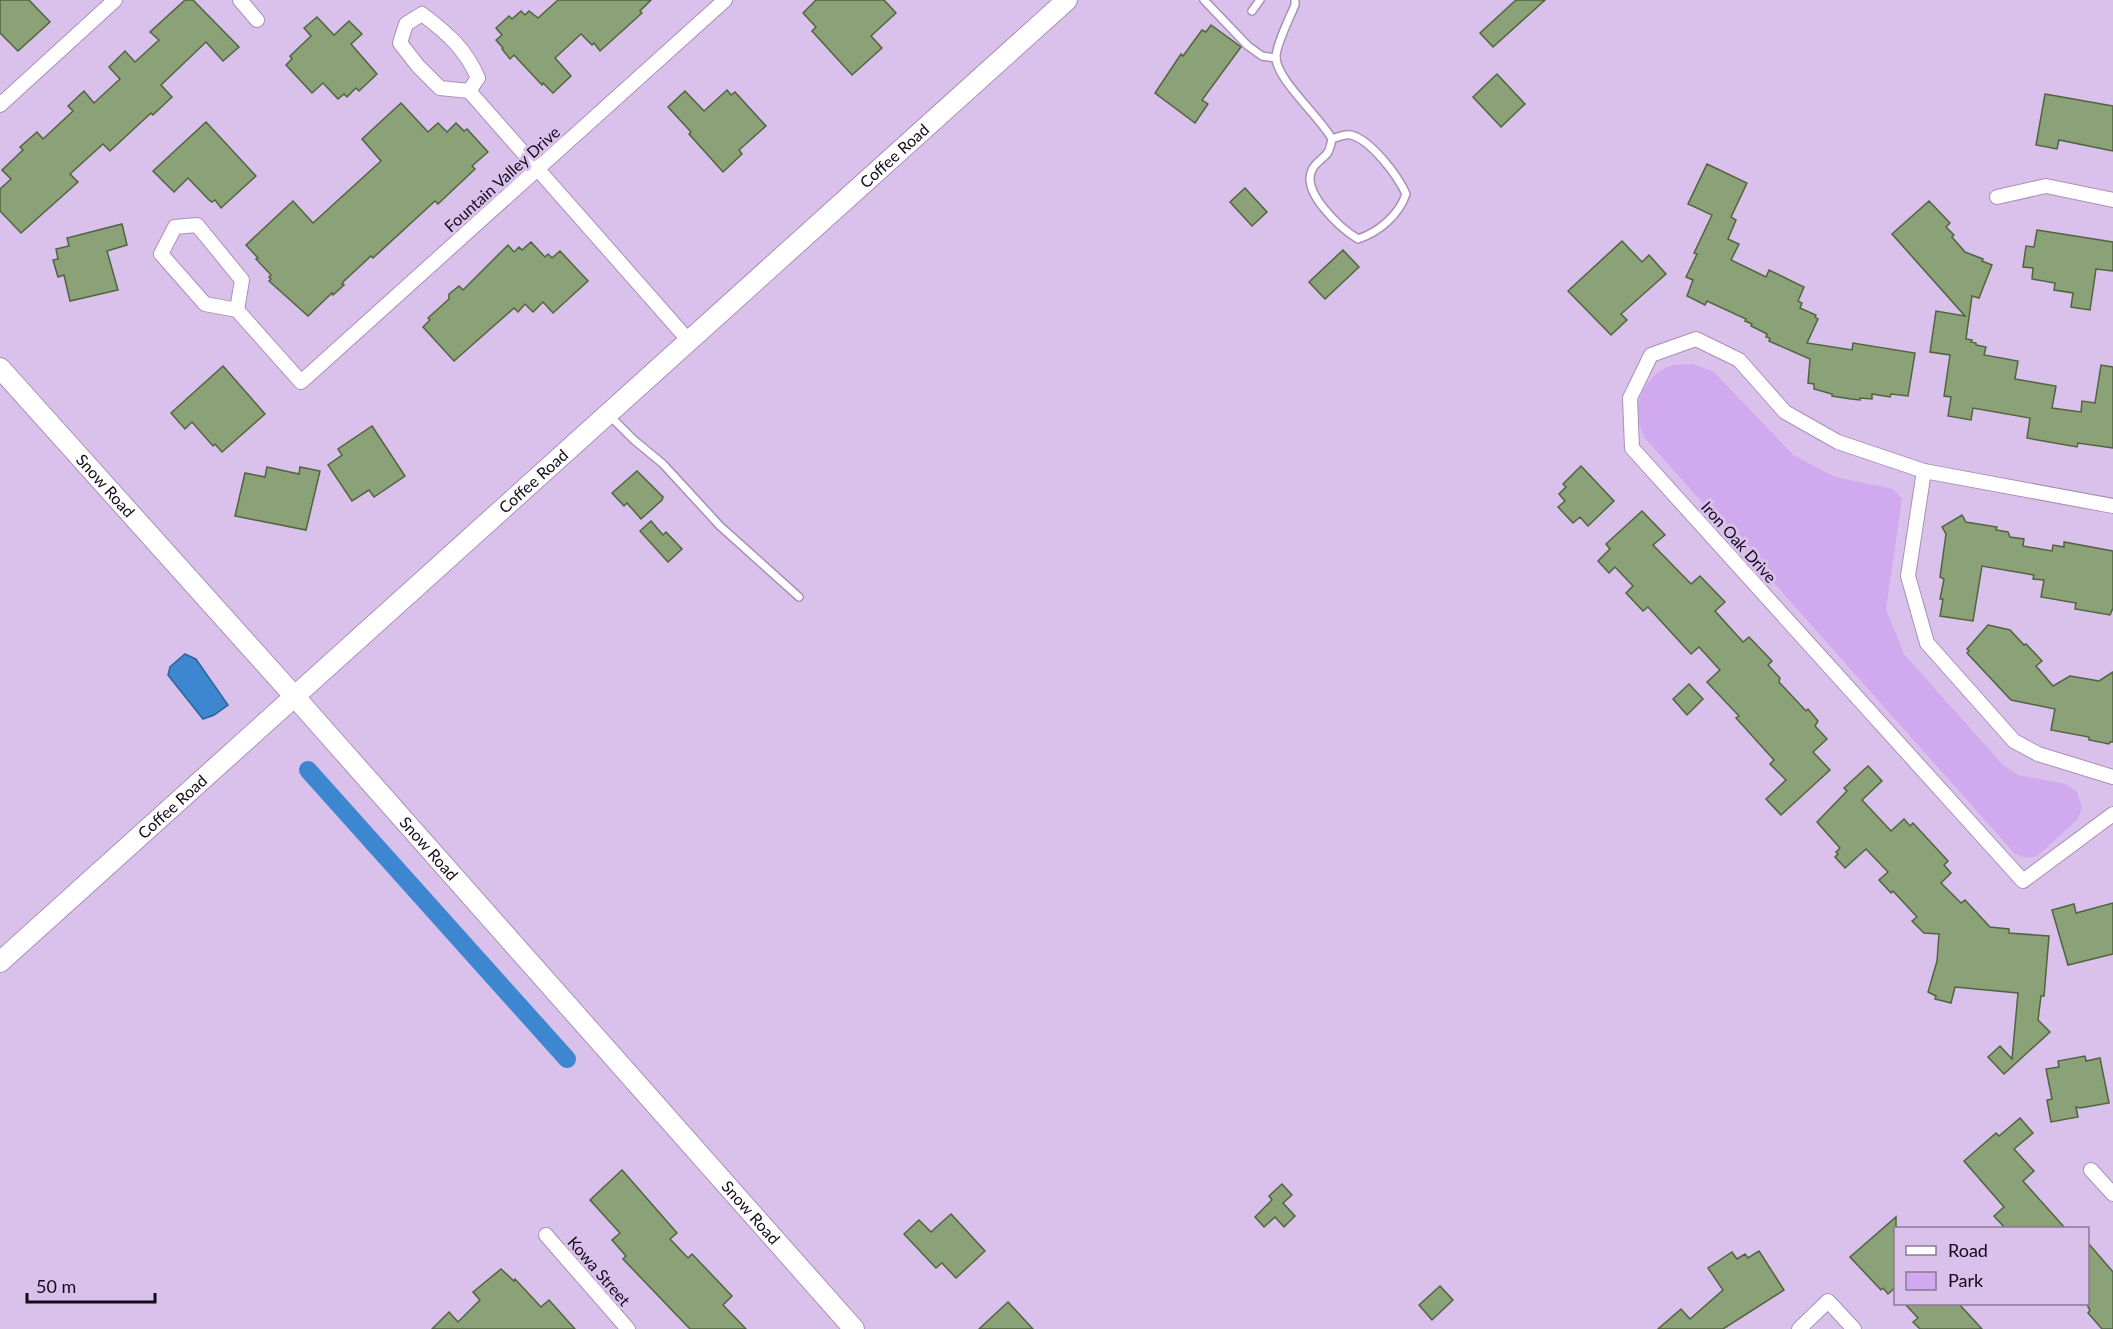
<svg xmlns="http://www.w3.org/2000/svg" width="2113" height="1329" viewBox="0 0 2113 1329" font-family="Lato,sans-serif">
	<rect width="100%" height="100%" fill="#d9c1eb"/>
	<path fill="#d1a9ee" d="M1693 364 1714 372 1793 455 1835 477 1893 489 1902 499 1886 609 1904 654 2003 765 2018 775 2066 784 2077 792 2082 808 2077 820 2037 856 2027 858 2015 854 1644 437C1642 431 1639 425 1638 419 1635 396 1651 370 1674 365 1680 364 1687 364 1693 364Z"/>
	<path fill="#3c87cf" stroke="#306298" stroke-width="1.5" d="M185 654 196 659 228 705 214 715 203 719 168 675 170 667Z"/>
	<g fill="none" stroke-linecap="round" stroke-linejoin="round">
		<path stroke="#3c87cf" stroke-width="18" d="M308 770 567 1059"/>
	</g>
	<g fill="#8ba178" stroke="#50643d" stroke-width="1.5">
		<path d="M0 0H29L50 22 18 51 0 33Z"/>
		<path d="M185 0H193L239 47 223 61 206 42 161 85 172 97 155 113 153 115 151 113 110 151 103 144 70 174 78 182 21 233 0 211V189L11 179 2 170 23 150 20 147 37 132 43 139 73 111 68 106 84 91 94 103 120 79 109 67 125 51 135 62 159 40 150 32Z"/>
		<path d="M558 0H651L640 11 642 13 600 51 594 43 592 45 581 34 555 58 571 76 553 93 543 83 542 85 514 55 510 59 502 49 503 48 496 40 502 35 496 28 509 16 512 19 521 11 525 15 529 11 538 18Z"/>
		<path d="M816 0H884L896 13 871 36 882 48 852 75 812 31 816 27 803 13Z"/>
		<path d="M1516 0H1545L1493 47 1480 33Z"/>
		<path d="M317 17 334 35 349 21 362 34 351 44 377 74 359 91 356 88 347 97 344 94 338 99 323 83 312 93 286 65 292 59 290 56 311 36 304 28Z"/>
		<path d="M1211 25 1241 47 1202 100 1208 104 1195 123 1155 93 1181 54 1183 56 1202 30 1206 32Z"/>
		<path d="M1497 74 1525 104 1501 127 1473 97Z"/>
		<path d="M727 90 731 95 735 92 766 126 739 150 742 154 723 172 689 134 691 132 668 107 685 91 704 111Z"/>
		<path d="M2045 94 2113 106V151L2059 140 2057 149 2036 145Z"/>
		<path d="M401 103 428 132 438 123 447 132 456 123 464 131 467 129 488 152 472 166 475 169 438 204 435 201 373 258 371 256 344 281 342 284 344 285 333 295 332 293 308 316 269 281 271 279 269 277 271 275 256 259 258 258 246 245 293 201 313 223 381 161 362 139Z"/>
		<path d="M206 122 256 176 221 208 215 200 212 202 209 200 188 178 174 192 153 171Z"/>
		<path d="M1707 164 1747 183 1731 217 1736 220 1728 239 1739 244 1731 260 1766 277 1769 270 1804 287 1798 301 1802 303 1800 308 1816 315 1815 317 1818 319 1807 343 1852 350 1853 343 1915 353 1908 396 1891 394 1890 397 1872 394V399L1860 398V400L1851 399 1832 396V394L1814 389V384L1808 383 1810 359 1769 341 1770 338 1766 337 1767 334 1751 326 1752 324 1745 321 1746 319 1707 301 1705 305 1687 296 1693 280 1686 277 1697 254 1694 253 1712 215 1688 204Z"/>
		<path d="M1245 188 1267 212 1252 226 1230 202Z"/>
		<path d="M1929 201 1950 223 1946 227 1954 235 1952 237 1965 252 1983 259 1982 261 1992 265 1979 298 1972 296 1966 339 1972 340 1971 342 1976 343V345L1986 347 1984 355 2018 361 2015 379 2056 386 2052 408 2081 412 2082 401 2095 403 2101 365 2113 367V448L2078 443 2077 447 2027 438 2030 418 1973 408 1971 420 1948 416 1951 397 1944 396 1950 355 1930 352 1936 311 1965 316 1892 234Z"/>
		<path d="M122 224 127 245 107 251 118 290 70 301 64 275 58 277 53 260 58 259 56 249 69 246 67 238Z"/>
		<path d="M2037 230 2113 242V271L2096 269 2090 310 2071 307 2073 293 2054 290 2055 283 2032 279 2033 268 2023 267 2026 246 2034 247Z"/>
		<path d="M1622 241 1642 262 1649 255 1666 274 1621 314 1627 320 1611 335 1568 291Z"/>
		<path d="M531 242 545 257 548 254 552 258 560 251 588 281 553 313 543 302 533 312 525 304 518 312 514 308 454 361 423 327 430 320 428 318 449 299V294L459 286 463 290 508 245 514 252 519 247 522 250Z"/>
		<path d="M1343 250 1359 267 1325 299 1309 282Z"/>
		<path d="M223 366 265 414 222 452 215 444 213 446 192 422 185 429 171 413Z"/>
		<path d="M372 426 405 476 374 497 369 490 352 501 328 465 342 455 338 449Z"/>
		<path d="M1581 466 1614 501 1588 526 1580 517 1573 523 1558 507 1565 501 1559 494 1566 487 1563 484Z"/>
		<path d="M267 467 299 474 300 467 320 471 306 530 235 516 245 473 265 477Z"/>
		<path d="M637 471 663 497 662 500 641 519 627 503 624 506 612 493Z"/>
		<path d="M1642 511 1665 535 1653 545 1691 584 1700 576 1725 602 1715 611 1743 642 1749 637 1772 661 1768 665 1780 678 1779 682 1806 711 1808 709 1818 721 1815 726 1827 739 1813 752 1830 770 1781 815 1766 799 1786 780 1770 764 1774 760 1736 718 1739 716 1707 682 1720 670 1699 647 1691 654 1648 607 1643 611 1626 593 1633 586 1615 567 1609 573 1598 561 1610 549 1606 544Z"/>
		<path d="M1962 515 1966 522 1997 527 1996 530 2008 532 2010 537 2024 539 2023 546 2052 551 2053 545 2064 547V542L2113 551V608L2110 615 2075 609 2076 603 2041 597 2044 580 2033 579 2034 575 1982 566 1973 621 1940 616 1943 599H1940L1944 579 1940 577 1946 534 1942 527Z"/>
		<path d="M651 521 663 535 666 532 682 549 668 562 640 531Z"/>
		<path d="M1988 625 2010 630 2024 645 2026 644 2042 661 2036 666 2053 686 2070 676 2099 681 2113 672V742H2110L2109 744 2089 740V737L2051 730 2055 709 2011 700 1967 653 1969 651 1967 649Z"/>
		<path d="M1689 684 1703 699 1687 715 1673 699Z"/>
		<path d="M1868 766 1882 781 1862 800 1891 831 1904 819 1910 826 1913 823 1948 861 1944 865 1951 873 1941 883 1961 903 1965 900 1990 927 2009 929V933L2049 936 2044 996H2041L2038 1020 2050 1032 2004 1074 1988 1057 2000 1046 2012 1059 2018 993 1955 987 1951 1003 1935 999 1936 996 1928 992 1937 961 1939 934 1924 933 1912 921 1917 917 1893 891 1891 893 1879 880 1888 872 1866 849 1845 868 1835 857 1838 854 1836 852 1840 848 1817 822 1847 791 1844 788Z"/>
		<path d="M2113 903V954L2068 965 2052 910 2074 904 2076 913Z"/>
		<path d="M2085 1056 2086 1061 2100 1058 2109 1103 2080 1108 2076 1107 2078 1117 2051 1122 2047 1100 2052 1099 2046 1069 2059 1067 2058 1061Z"/>
		<path d="M2020 1118 2033 1133 2014 1149 2034 1171 2023 1181 2065 1228H2005L1994 1216 2004 1207 1964 1161 1996 1133 1999 1136Z"/>
		<path d="M622 1170 677 1233 670 1239 688 1258 692 1254 732 1296 723 1305 746 1329H690L623 1259 626 1256 612 1240 620 1233 590 1200Z"/>
		<path d="M1282 1184 1292 1195 1283 1203 1295 1216 1284 1227 1275 1217 1264 1227 1255 1217 1272 1200 1269 1196Z"/>
		<path d="M951 1214 985 1251 956 1278 942 1263 936 1268 904 1234 919 1220 931 1232Z"/>
		<path d="M1896 1217V1287L1888 1294 1883 1288 1881 1290 1850 1257Z"/>
		<path d="M2088 1243 2113 1272V1329H2102L2088 1313 2090 1310 2088 1307Z"/>
		<path d="M1759 1251 1784 1290 1723 1329H1658L1681 1309 1690 1319 1723 1290 1708 1268 1732 1252 1737 1259 1745 1254 1748 1258Z"/>
		<path d="M501 1269 514 1281 515 1279 541 1307 549 1300 575 1329H432L449 1312 458 1322 480 1300 473 1292Z"/>
		<path d="M1440 1286 1453 1300 1432 1320 1419 1305Z"/>
		<path d="M1008 1302 1033 1329H979Z"/>
		<path d="M1905 1304H1959L1982 1329H1920L1913 1322 1918 1318Z"/>
	</g>
	<g fill="none" stroke-linecap="round" stroke-linejoin="round">
		<g stroke="#a890b9" stroke-width="10">
			<g id="lane">
				<path d="M1204 0 1248 46 1262 56 1276 58"/>
				<path d="M1295 0V5C1290 17 1275 47 1276 58 1277 80 1320 117 1332 139 1331 143 1330 149 1328 152 1324 159 1315 162 1312 170 1301 192 1340 228 1358 239 1379 232 1399 215 1406 194 1398 176 1371 140 1351 135 1345 134 1338 137 1332 139"/>
				<path d="M1252 11 1260 0"/>
				<path d="M610 416 634 440 663 464 720 526 799 597"/>
			</g>
		</g>
		<g stroke="#a890b9" stroke-width="16">
			<g id="street">
				<path d="M240 0 257 20"/>
				<path d="M469 91 478 78C465 48 447 33 422 14L406 24 400 43 418 66 440 88 469 91 689 341"/>
				<path d="M0 105 115 0"/>
				<path d="M1997 197 2046 186 2113 200"/>
				<path d="M237 310 242 280 197 225 175 227 161 254 205 304 237 310 301 382 725 0"/>
				<path d="M1924 471 1908 576 1927 643 2014 741 2038 754 2113 777"/>
				<path d="M2113 506 1924 471 1838 442 1785 412 1739 360 1696 339 1651 355 1630 398 1632 448 2023 881 2113 814"/>
				<path d="M2091 1170 2113 1194"/>
				<path d="M546 1235 628 1329"/>
				<path d="M1799 1329 1828 1301 1854 1329"/>
			</g>
		</g>
		<g stroke="#a890b9" stroke-width="22">
			<g id="secondary">
				<path id="s1" d="M0 368 295 697 854 1329"/>
				<path id="s2" d="M0 962 1067 0"/>
			</g>
		</g>
		<use href="#lane" stroke="#fff" stroke-width="7"/>
		<use href="#street" stroke="#fff" stroke-width="14"/>
		<use href="#secondary" stroke="#fff" stroke-width="20"/>
	</g>
	<g text-anchor="middle" stroke-width="6" stroke-linejoin="round" paint-order="stroke">
		<g font-size="16" fill="#130a19" stroke="#d9c1eb">
			<text dy="6" stroke="none"><textPath href="#s2" startOffset="1204">Coffee Road</textPath></text>
			<text transform="translate(502 179) rotate(-42)" y="6">Fountain Valley Drive</text>
			<text dy="6" stroke="none"><textPath href="#s2" startOffset="718">Coffee Road</textPath></text>
			<text dy="6" stroke="none"><textPath href="#s1" startOffset="158">Snow Road</textPath></text>
			<text transform="translate(1739 542) rotate(48)" y="6">Iron Oak Drive</text>
			<text dy="6" stroke="none"><textPath href="#s2" startOffset="232">Coffee Road</textPath></text>
			<text dy="6" stroke="none"><textPath href="#s1" startOffset="644">Snow Road</textPath></text>
			<text dy="6" stroke="none"><textPath href="#s1" startOffset="1130">Snow Road</textPath></text>
			<text transform="translate(599 1271) rotate(49)" y="6">Kowa Street</text>
		</g>
	</g>
	<rect x="1894" y="1227" width="195" height="78" fill="#d9c1eb" stroke="#8a7897" stroke-width="1.5"/>
	<rect x="1906" y="1246" width="30" height="9" fill="#ffffff" stroke="#8a7897" stroke-width="1.5"/>
	<text x="1948" y="1257" font-size="18" fill="#130a19">Road</text>
	<rect x="1906" y="1272" width="30" height="18" fill="#d1a9ee" stroke="#8a7897" stroke-width="1.5"/>
	<text x="1948" y="1287" font-size="18" fill="#130a19">Park</text>
	<path d="M27 1293v9h128v-9" fill="none" stroke="#130a19" stroke-width="3"/>
	<text x="36" y="1293" font-size="18" fill="#130a19" stroke="#d9c1eb" stroke-width="4.5" paint-order="stroke">50 m</text>
</svg>
